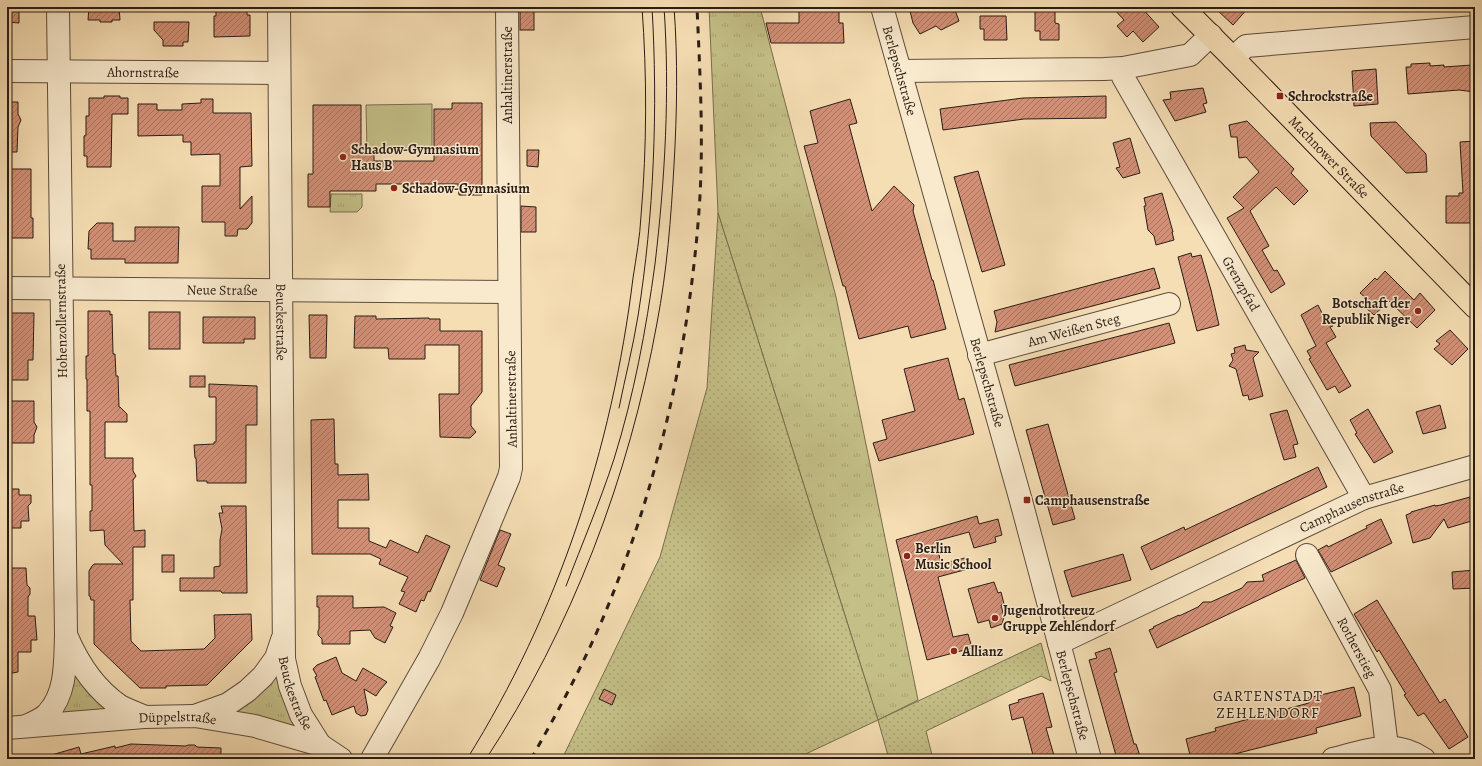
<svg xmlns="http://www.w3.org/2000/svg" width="1482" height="766" viewBox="0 0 1482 766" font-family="Alegreya,serif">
	<defs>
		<pattern id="grass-tufts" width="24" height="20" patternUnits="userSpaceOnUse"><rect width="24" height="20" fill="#c4bf87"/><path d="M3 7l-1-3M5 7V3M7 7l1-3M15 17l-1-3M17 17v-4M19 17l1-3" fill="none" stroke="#a9a474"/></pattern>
		<pattern id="park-dots" width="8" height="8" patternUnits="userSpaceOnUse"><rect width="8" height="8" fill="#c4bf87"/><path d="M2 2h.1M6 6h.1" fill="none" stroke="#a9a474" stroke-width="1.8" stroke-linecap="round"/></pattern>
		<pattern id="building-hatch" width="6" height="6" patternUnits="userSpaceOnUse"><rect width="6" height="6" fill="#d39077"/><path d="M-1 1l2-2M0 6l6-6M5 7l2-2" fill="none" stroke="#ab7560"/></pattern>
	</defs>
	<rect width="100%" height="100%" fill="#f6deb4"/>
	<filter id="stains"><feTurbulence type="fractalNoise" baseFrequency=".005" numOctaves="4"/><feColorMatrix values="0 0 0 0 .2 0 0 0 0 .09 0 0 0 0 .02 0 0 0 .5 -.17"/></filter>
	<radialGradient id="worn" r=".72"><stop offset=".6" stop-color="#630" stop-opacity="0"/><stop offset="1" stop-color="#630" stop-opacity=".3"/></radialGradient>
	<g fill="url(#grass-tufts)" stroke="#776e4e">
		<path d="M709 7H760L836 297 918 700 878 720 718 213Z"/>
		<path d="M331 194H362V207L357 212H330Z"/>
		<path d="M275 668 300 729 237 713 232 709Z"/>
		<path d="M73 671 118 709 55 715Z"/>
	</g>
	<path fill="url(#park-dots)" stroke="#776e4e" d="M718 213 878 720 1041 643 1051 681 1041 676 926 731 933 759H889L878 720 795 759H562L660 557 707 388Z"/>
	<path fill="#c4bf87" stroke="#776e4e" d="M432 104V151H367L366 105Z"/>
	<g fill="url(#building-hatch)" stroke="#2a1c14">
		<path d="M7 7H19V23L7 22Z"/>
		<path d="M89 7H119L120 20H112V22H100V20H88Z"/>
		<path d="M247 7V15H250V36L214 37V16H216V8Z"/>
		<rect x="520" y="7" width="14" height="23"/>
		<path d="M799 7H839V23H843L844 43H771L766 23H799Z"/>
		<path d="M909 7H932L955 10 959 21 941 30 936 26 920 34 913 23Z"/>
		<path d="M1035 7 1055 8V23L1059 24V40H1040V31H1035Z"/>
		<path d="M1112 7H1141L1159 27 1143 42 1133 31 1127 37 1117 26 1124 20Z"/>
		<path d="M1214 7H1249L1233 25Z"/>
		<path d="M980 16H1006L1007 40H984V29H980Z"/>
		<path d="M154 22H189L188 42H183V46H163V40L154 30Z"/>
		<path d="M1430 63V66L1444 65V67L1472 65 1473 76 1475 75V92L1459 90 1408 94 1406 67H1411V64Z"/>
		<path d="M1376 69 1378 104 1354 106 1352 71Z"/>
		<path d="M1203 88 1207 103 1203 104 1206 112 1175 121 1163 100 1171 99 1170 92Z"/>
		<path d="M104 96H120V98H128V114H112L111 167H87V156H84V136L86 135V116H89V98H104Z"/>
		<path d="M1106 96V118L1024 119 943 130 940 109 1023 98Z"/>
		<path d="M201 99H213V113H251L252 166 240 167V209L252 196V223L247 229H238L237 236H225V222H202V186H220V154L191 155V142H183V135L138 136V104H157V110H182V104L201 103Z"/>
		<path d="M850 99 857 123 849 125 872 211 894 186 914 205 913 211 932 280H933L946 329 911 338 908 326 859 339 845 286H843L804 146 818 143 810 111Z"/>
		<path d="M7 102H18V114L21 120 18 127 17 152H7Z"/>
		<path d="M452 103H482V195H459L458 184H376V191H330V207H308V174H313V105H361V153H374V161H434V109H452Z"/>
		<path d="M1247 121 1294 169 1291 173 1308 191 1294 205 1276 187 1250 211 1269 246 1262 250 1274 271 1277 270 1285 284 1271 293 1227 218 1244 208 1233 197 1259 172 1246 157 1239 158 1237 137H1231L1229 125Z"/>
		<path d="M1396 122 1426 154 1427 172 1406 173 1371 136 1370 123Z"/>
		<path d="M1130 138 1140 173 1123 178 1116 168 1120 167 1113 143Z"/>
		<path d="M1475 141V223H1446V196H1459V193H1463L1460 142Z"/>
		<path d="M527 150H539L538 167 527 166Z"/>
		<path d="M7 169H31V218H33V238H7Z"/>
		<path d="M978 171 1005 265 982 272 954 177Z"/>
		<path d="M1162 193 1173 232H1172L1174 240 1156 245 1154 236 1148 230 1144 206H1146L1144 198Z"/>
		<path d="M521 206 536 207V232H521Z"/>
		<path d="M97 223H113V241H135V227H179L178 263H125V259H91V249H88L89 231Z"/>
		<path d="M1191 253 1192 257 1201 255 1211 290 1219 325 1197 331 1178 257Z"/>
		<path d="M1154 268 1160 288 995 332 997 322 994 311Z"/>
		<path d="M1385 271 1414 300 1420 293 1435 310 1417 328 1389 301 1374 315 1366 308V298L1360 293 1375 278 1377 280Z"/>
		<path d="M1318 305 1323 315 1326 313 1333 326 1330 327 1336 337 1326 343 1351 386 1339 393 1335 386 1327 390 1309 359 1311 358 1307 351 1316 346 1301 315Z"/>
		<path d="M88 311H110V315L112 314 113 354H115L116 376H118L119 407H120L127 414V422H105V458H133V471L136 476 133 480 134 531 145 530V547H133V600H130L131 641 141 651 204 649 215 638 214 615 251 614 252 640 207 685 166 686V688H140L94 644V600H91L90 596H89V571L92 566 94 564H123L105 545 104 530 90 531V511H92V485H90V411H87V379H86V356H88Z"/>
		<rect x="149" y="312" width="31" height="37"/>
		<path d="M7 313H34L33 360H28V380H7Z"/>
		<path d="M309 315H327L326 358H310Z"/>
		<path d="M355 316H376V319L429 318V319H440V331H482V392L471 406V426L476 432 470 438 440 437 439 394H459V345H425V359H389L388 348H354Z"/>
		<path d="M203 317H255V339H244V343H203Z"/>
		<path d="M1169 323 1175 343 1015 386 1009 365Z"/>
		<path d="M1450 330 1468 349 1452 365 1434 349 1440 344 1436 341Z"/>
		<path d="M1245 345 1246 350 1259 352 1253 358 1263 396 1249 400 1248 395 1243 396 1236 369 1229 366 1233 360 1231 354 1235 353 1234 348Z"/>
		<path d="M948 358 959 400 964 398 974 434 879 461 873 443 887 439 882 420 915 411 904 369Z"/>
		<rect x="190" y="376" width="15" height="11"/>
		<path d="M209 384 257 386V425H246V483H207V481H197L196 458H195L194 445 214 444V442H216V397H209Z"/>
		<path d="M9 401H34V422L37 427 34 435V443H7V418H9Z"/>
		<path d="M1440 405 1446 428 1423 434 1416 412Z"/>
		<path d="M1368 409 1393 452 1374 463 1355 434 1357 433 1350 420Z"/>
		<path d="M1287 410 1298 444 1293 445 1296 457 1284 460 1270 414Z"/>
		<path d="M334 419 335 464H338V475L368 474 369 500H338V528H369V541L386 548 390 540 418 553 426 535 450 546 430 592 428 591 424 601 421 600 416 612 399 604 405 592 401 591 408 577 379 564 381 559 370 554H312L311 420Z"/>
		<path d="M1048 424 1075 519 1053 525 1026 430Z"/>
		<path d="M1318 467 1327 487 1151 570 1141 547 1184 527 1185 530Z"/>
		<path d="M7 489H19V495H31V503L28 506 29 521H21V528H8V521H7Z"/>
		<path d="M1470 497V499L1475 497V520L1448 528 1444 519 1430 538 1413 543 1406 515 1411 513V512L1435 505V506L1441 505Z"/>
		<path d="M221 506H246L247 593H222L221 591H180V578H214V567L220 566V540L222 529 219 513H223Z"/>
		<path d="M977 516 979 524 998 519 1002 535 995 537 996 542 974 548 969 532 936 541 941 564 965 558 968 569 938 577 953 637 968 634 972 648 927 660 896 540Z"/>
		<path d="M1381 519 1392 543 1331 572 1318 550 1327 545 1328 547 1367 528 1366 526Z"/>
		<path d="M500 530 511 534 498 565 505 568 497 587 480 580Z"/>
		<path d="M1123 554 1131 580 1072 597 1064 571Z"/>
		<rect x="162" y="555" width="12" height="17"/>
		<path d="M1296 560 1305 578 1157 648 1149 630 1154 628 1153 627 1179 615V616L1198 607 1203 602H1211L1242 588 1247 582 1264 581 1262 575Z"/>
		<path d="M7 568H26L27 585 30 588V594L28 597V616H35L37 640H31V652H18V672L7 674Z"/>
		<path d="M1475 570V588L1453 589 1452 572Z"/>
		<path d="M994 582 998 593 1001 592 1004 604 1001 605 1004 617 1002 624 991 628 989 620 978 623 968 589Z"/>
		<path d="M317 596H353V608L384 607 396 613 390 626 393 627 385 643 375 638 370 630 350 631V644H322V639L318 635V631L319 629V607H317Z"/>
		<path d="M1377 600 1440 703 1445 699 1468 737 1449 749 1424 713 1418 716 1404 695 1406 694 1379 650 1377 652 1354 614Z"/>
		<path d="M1110 648 1117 672 1114 673 1134 744H1136L1141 759H1117L1089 660 1097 658 1095 653Z"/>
		<path d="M336 657 342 673 356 681 363 668 387 682 380 690 376 696 364 689 368 710 366 715 361 716 356 713 354 706 332 715 326 700 324 701 315 677 317 676 313 669 317 665Z"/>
		<path d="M1354 687 1361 716 1316 728 1317 733 1223 757V759H1191L1186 739 1216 731 1215 728 1309 703 1308 698Z"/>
		<path d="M604 689 616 695 612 705 599 699Z"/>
		<path d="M1043 693 1052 727 1046 728 1055 759H1034L1023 717 1012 720 1009 705 1019 702 1018 700Z"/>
		<path d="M131 744 186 746 188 745H195L197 747 221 748V759H49L48 756 79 747 81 754 115 746V748Z"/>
	</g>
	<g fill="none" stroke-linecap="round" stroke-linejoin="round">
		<g stroke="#5d4c3c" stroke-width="24">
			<g id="minor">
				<path id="s1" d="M279 7 284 659 290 686 301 715 320 745"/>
				<path id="s2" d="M882 7 1021 501 1090 759"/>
				<path d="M1233 58 1246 46 1475 27"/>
				<path id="s3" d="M1123 68V77L1364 498"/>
				<path id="s4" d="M7 71 279 73"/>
				<path d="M900 71 1104 69 1123 68 1190 55 1211 35"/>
				<path id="s5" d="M7 288 509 292"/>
				<path id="s6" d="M979 355 1169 304"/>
				<path id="s7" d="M1307 555 1380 690 1387 747"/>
				<path d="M67 637C79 665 95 689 120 706 127 710 136 713 143 716"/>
				<path id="s8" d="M1059 643 1364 498 1475 466"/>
				<path d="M197 715 228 704 247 691 263 676 276 658 282 640"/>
				<path d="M26 726C33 723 43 719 48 713 67 692 65 661 66 635L58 7"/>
				<path id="s9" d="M7 728 144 717 195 716 255 726 320 745 341 759"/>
				<path d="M372 759 429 659 452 613 509 477 511 468 507 7"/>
				<path d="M1333 759C1365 751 1394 738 1424 759"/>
			</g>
		</g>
		<g stroke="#2a1c14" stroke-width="24">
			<g id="major">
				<path id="s10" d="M1182 7 1233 58 1475 307"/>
			</g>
		</g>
		<use href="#minor" stroke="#f9eace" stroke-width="22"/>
		<use href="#major" stroke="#f6deb4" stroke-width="22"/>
		<g stroke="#2a1c14" stroke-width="1">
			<path d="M619 408C625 378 633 347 638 316 654 215 658 109 652 7"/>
			<path d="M566 586C582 544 600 502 614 459 634 395 646 330 655 264 665 179 670 93 664 7"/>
			<path d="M467 759C558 613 612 449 633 278 636 258 640 237 641 216 647 146 647 76 642 7"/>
			<path d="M486 759C572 628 629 477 657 323 667 271 671 218 674 165 677 113 678 60 674 7"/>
		</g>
		<path stroke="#2a1c14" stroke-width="3" stroke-dasharray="7 7" stroke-linecap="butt" d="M531 759C560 708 588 656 610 601 660 476 689 345 699 211 704 144 700 75 697 7"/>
	</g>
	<g fill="#8f2418" stroke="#f9eace" stroke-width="1.5">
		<rect x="1276" y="92" width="8" height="8" rx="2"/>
		<circle cx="343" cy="157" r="4"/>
		<circle cx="394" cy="188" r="4"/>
		<circle cx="1418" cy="311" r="4"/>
		<rect x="1023" y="496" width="8" height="8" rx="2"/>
		<circle cx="907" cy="556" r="4"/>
		<circle cx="995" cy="618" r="4"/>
		<circle cx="954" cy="651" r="4"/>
	</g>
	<g text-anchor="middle" stroke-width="3" stroke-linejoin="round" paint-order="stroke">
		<g font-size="14" fill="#2a1c14" stroke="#f9eace">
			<text dy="5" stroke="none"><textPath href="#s2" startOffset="66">Berlepschstraße</textPath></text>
			<text dy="5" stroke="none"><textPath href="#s4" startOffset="136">Ahornstraße</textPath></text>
			<text transform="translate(507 75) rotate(-90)" y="5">Anhaltinerstraße</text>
			<text dy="5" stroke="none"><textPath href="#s10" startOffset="210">Machnower Straße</textPath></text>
			<text dy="5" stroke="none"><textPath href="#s3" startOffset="247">Grenzpfad</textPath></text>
			<text dy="5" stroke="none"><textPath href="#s5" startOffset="215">Neue Straße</textPath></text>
			<text transform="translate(61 321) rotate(-91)" y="5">Hohenzollernstraße</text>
			<text dy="5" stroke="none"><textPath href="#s1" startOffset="315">Beuckestraße</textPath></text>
			<text dy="5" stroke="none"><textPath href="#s6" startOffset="98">Am Weißen Steg</textPath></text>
			<text dy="5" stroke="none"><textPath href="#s2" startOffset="390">Berlepschstraße</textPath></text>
			<text transform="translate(511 399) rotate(-91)" y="5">Anhaltinerstraße</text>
			<text dy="5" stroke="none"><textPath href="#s8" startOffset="323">Camphausenstraße</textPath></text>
			<text dy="5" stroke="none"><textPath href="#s7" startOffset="105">Rotherstieg</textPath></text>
			<text dy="5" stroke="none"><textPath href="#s1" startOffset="688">Beuckestraße</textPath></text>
			<text dy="5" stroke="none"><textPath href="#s2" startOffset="714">Berlepschstraße</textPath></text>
			<text dy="5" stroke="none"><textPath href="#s9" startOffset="171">Düppelstraße</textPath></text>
		</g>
		<g font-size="14" font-weight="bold" fill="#2a1c14" stroke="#f9eace" text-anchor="start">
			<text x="1288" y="101">Schrockstraße</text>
			<text x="351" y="154">Schadow-Gymnasium<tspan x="351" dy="16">Haus B</tspan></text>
			<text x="402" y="193">Schadow-Gymnasium</text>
			<text x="1410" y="308" text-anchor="end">Botschaft der<tspan x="1410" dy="16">Republik Niger</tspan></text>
			<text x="1035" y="505">Camphausenstraße</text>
			<text x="915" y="553">Berlin<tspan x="915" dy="16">Music School</tspan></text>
			<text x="1003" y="615">Jugendrotkreuz<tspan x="1003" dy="16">Gruppe Zehlendorf</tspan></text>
			<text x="962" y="656">Allianz</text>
		</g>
		<g font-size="15" letter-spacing="1" fill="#2a1c14" stroke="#f9eace">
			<text x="1268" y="701">GARTENSTADT<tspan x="1268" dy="17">ZEHLENDORF</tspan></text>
		</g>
	</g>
	<rect width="1482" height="766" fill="none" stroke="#f6deb4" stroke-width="24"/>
	<rect x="8" y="8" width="1466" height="750" fill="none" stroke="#2a1c14" stroke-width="2"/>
	<rect x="12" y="12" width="1458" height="742" fill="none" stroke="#2a1c14"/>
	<rect width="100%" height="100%" filter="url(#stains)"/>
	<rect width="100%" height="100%" fill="url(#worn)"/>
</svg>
